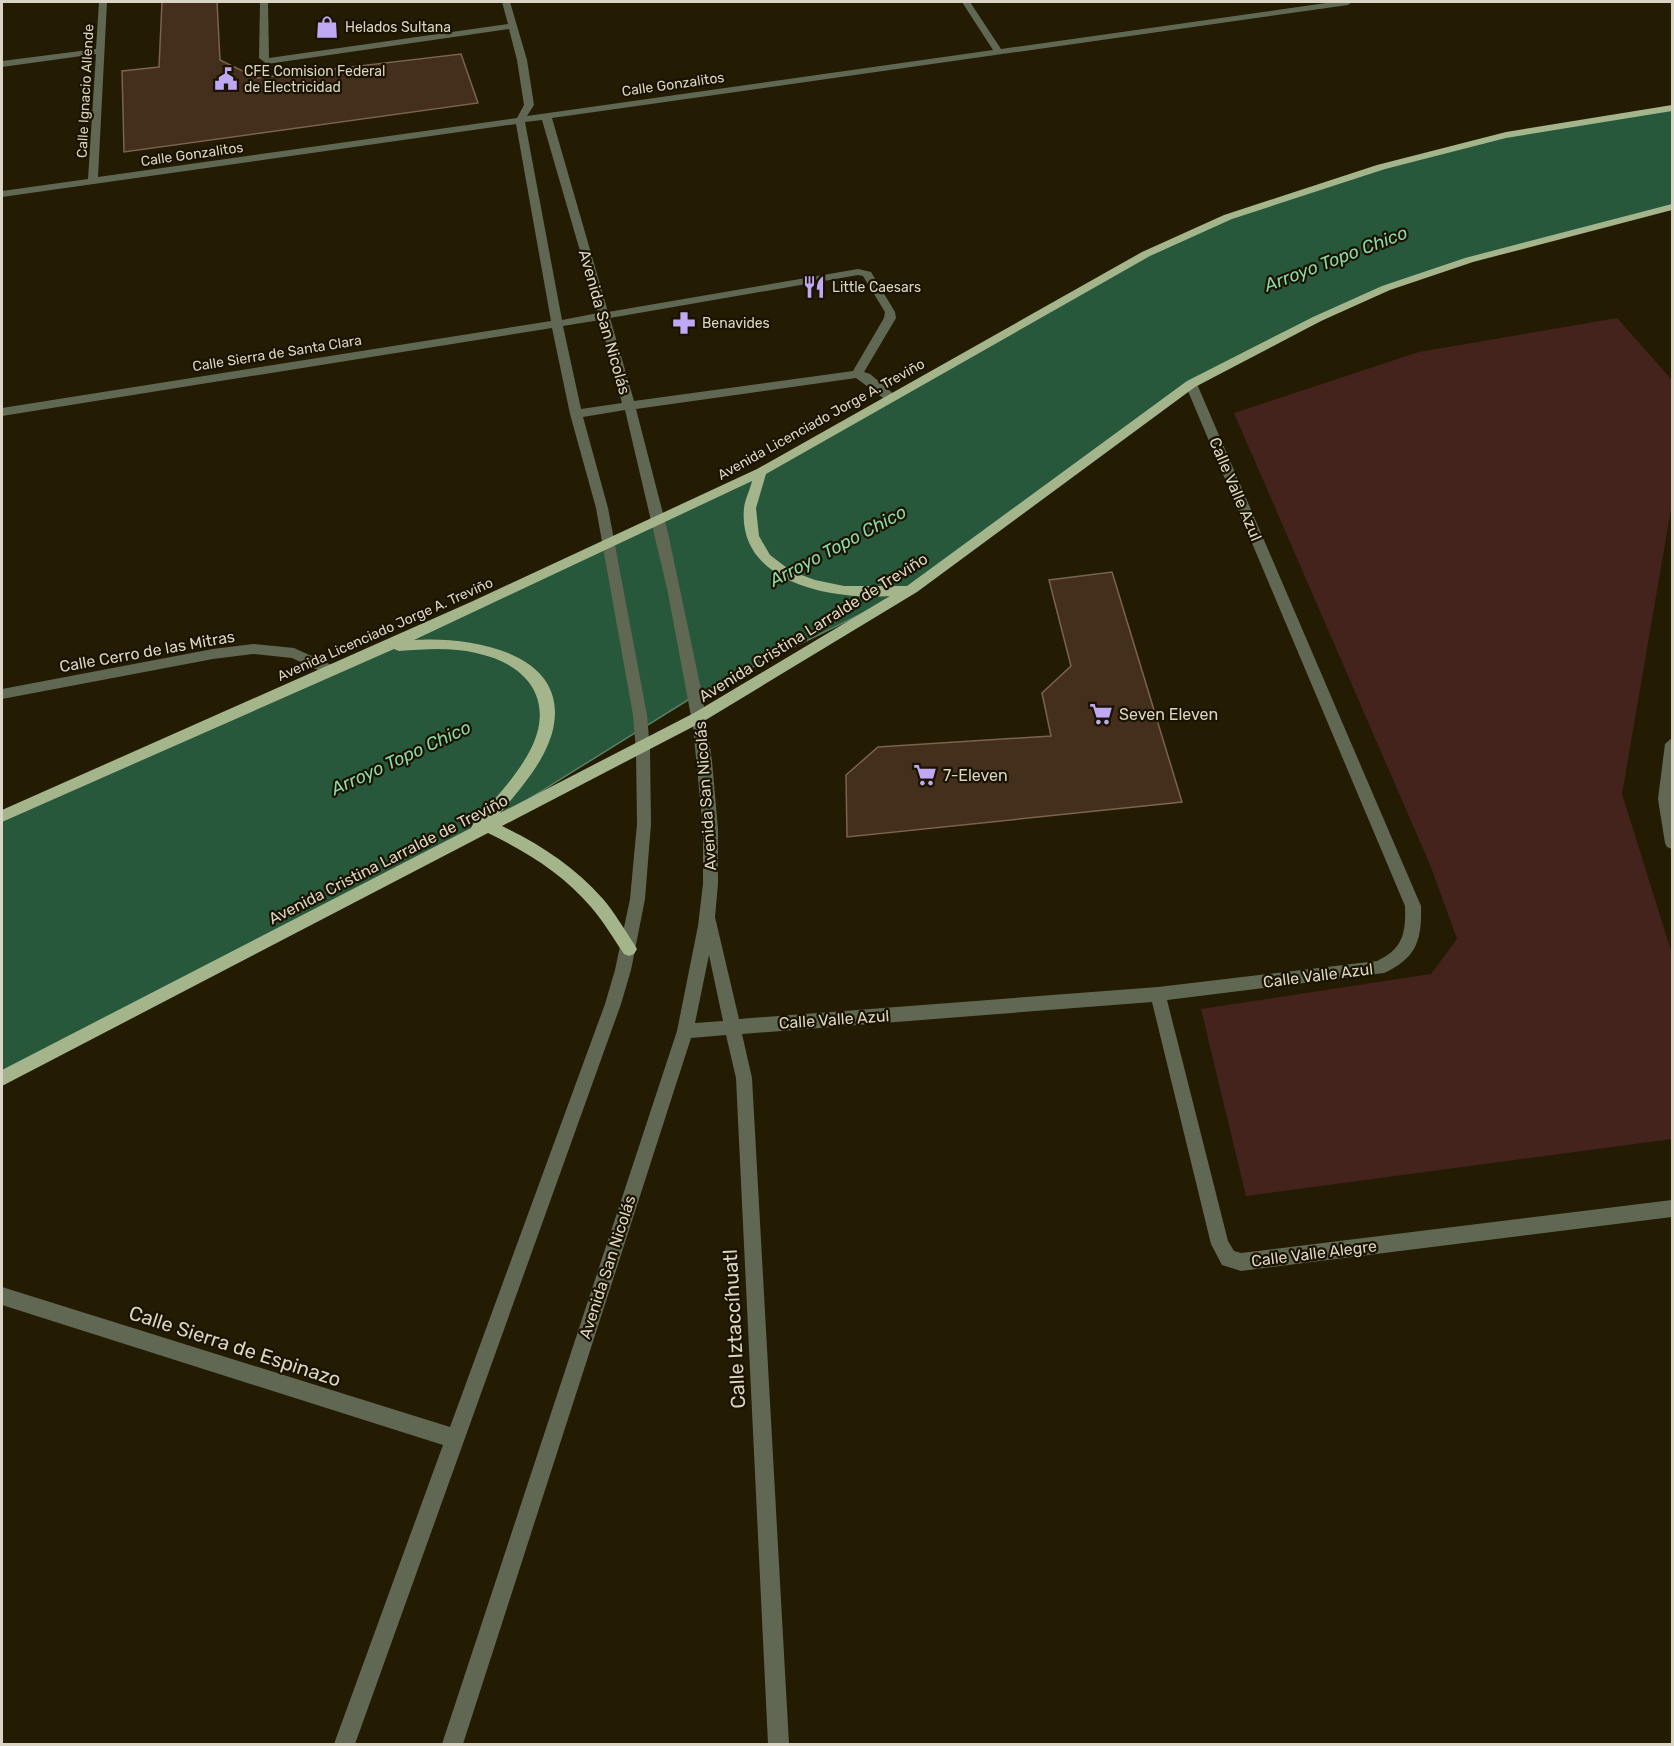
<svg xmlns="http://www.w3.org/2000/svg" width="1674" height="1746" viewBox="0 0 1674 1746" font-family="Rubik,sans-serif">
	<rect width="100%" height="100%" fill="#231c02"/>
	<path fill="#45231d" d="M1617 318 1672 380V503L1622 794 1672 954V1139L1246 1196 1201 1009 1431 974 1457 939 1431 867 1234 413 1419 352Z"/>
	<path fill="#27583c" stroke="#5c7d65" stroke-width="1.5" d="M1672 108V207L1469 260 1386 288 1191 384 912 589 696 695 474 833 2 1078V816L331 671 761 472 1146 254 1228 217 1306 190 1506 135Z"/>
	<g fill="#442f1c" stroke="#7b634e" stroke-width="1.5">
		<path d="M162 2H217L220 60 257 78 461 54 478 103 124 152 122 71 159 67Z"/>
		<path d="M1112 572 1182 802 847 837 846 775 878 747 1051 736 1042 693 1071 666 1049 580Z"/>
	</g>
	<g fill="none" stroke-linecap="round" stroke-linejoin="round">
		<g fill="#606854" fill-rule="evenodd">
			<path d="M99 2H107L98 177 517 118 524 105 517 60 509 29 267 64 259 58 260 2H268L269 58 508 24 502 2H510L527 60 534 105 527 116 993 50 962 2H970L1001 49 1333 2H1352L1348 5 552 118 608 312 858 269 871 272 895 312 896 318 864 372 870 374 895 395V401H887L856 378 636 409 668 533 702 694 712 761 718 829V884L715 917 739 1019 1158 987 1377 961C1403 949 1406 933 1405 906L1185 384 1191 380 1197 384 1421 906C1422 941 1416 958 1384 973L1167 1000 1228 1241 1234 1251 1241 1253 1672 1200V1217L1241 1271 1222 1265 1211 1244 1152 1002 742 1034 752 1078 789 1744H768L736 1078 726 1035 691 1038 463 1744H442L677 1031 698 926 703 884V829L693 727 668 593 625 410 583 417 608 508 647 715 650 750 651 824 645 899 631 970 621 1004 355 1744H334L443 1445 2 1305V1287L450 1427 605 1004 615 970 630 899 637 824 636 750 633 715 596 508 570 414 552 328 2 416V408L551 321 516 124 2 197V191L88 179 96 54 2 67V61L96 49ZM542 120 598 313 562 320 525 122ZM858 275 863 276 885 312 884 318 853 371 634 401 610 318ZM600 320 622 403 581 409 563 326ZM709 955 723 1021 695 1023Z"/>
			<path d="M253 644 294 648 336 667 338 671 331 676 292 658 253 654 213 659 2 699V689L213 649Z"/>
			<path d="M1672 738V849L1667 847 1665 843 1658 799 1665 744Z"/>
		</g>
		<path fill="#a4b48b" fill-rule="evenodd" d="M1672 105V111L1506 138 1385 169 1232 219 1150 256 766 474 756 508 759 536 770 555 791 571 815 580 844 586H907L1187 381 1313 317 1382 286 1465 258 1672 204V210L1473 262 1390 290 1321 321 1195 387 917 592 704 721 502 826C540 844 575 867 603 899 615 913 624 929 634 944L637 949 634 954 629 956 624 954C613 938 604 922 591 907 563 874 527 852 488 833L2 1086V1070L471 828C475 819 484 811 491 803 504 789 517 773 527 756 557 705 532 665 476 653 451 647 425 649 399 651L394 649 2 822V810L473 601 757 469 1142 252 1224 215 1377 165 1506 132ZM752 481C750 490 745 499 744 508 737 584 834 600 890 596L694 713 500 813C521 788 549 757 554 724 566 650 465 636 414 640Z"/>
	</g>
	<defs>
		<g id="shop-bare" transform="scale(1.8)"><path d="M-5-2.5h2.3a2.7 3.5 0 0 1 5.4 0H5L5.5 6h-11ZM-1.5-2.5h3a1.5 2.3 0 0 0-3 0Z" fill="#bfa9f4" stroke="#1a1300" stroke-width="2.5" paint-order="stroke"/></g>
		<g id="civic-bare" transform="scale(1.8)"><path d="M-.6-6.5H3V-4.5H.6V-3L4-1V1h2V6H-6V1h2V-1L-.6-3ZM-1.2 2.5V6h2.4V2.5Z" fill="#bfa9f4" stroke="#1a1300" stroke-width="2.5" paint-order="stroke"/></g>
		<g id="restaurant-bare" transform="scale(1.8)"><path d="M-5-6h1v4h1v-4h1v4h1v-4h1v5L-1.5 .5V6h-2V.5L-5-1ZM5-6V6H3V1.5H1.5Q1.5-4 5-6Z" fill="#bfa9f4" stroke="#1a1300" stroke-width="2.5" paint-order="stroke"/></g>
		<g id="pharmacy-bare" transform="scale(1.8)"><path d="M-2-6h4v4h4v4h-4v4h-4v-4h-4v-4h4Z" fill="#bfa9f4" stroke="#1a1300" stroke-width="2.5" paint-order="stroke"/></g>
		<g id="supermarket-bare" transform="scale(1.8)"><path d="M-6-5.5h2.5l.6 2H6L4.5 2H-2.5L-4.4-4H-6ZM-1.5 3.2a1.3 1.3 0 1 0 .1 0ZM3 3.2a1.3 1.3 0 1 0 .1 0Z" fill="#bfa9f4" stroke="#1a1300" stroke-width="2.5" paint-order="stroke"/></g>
	</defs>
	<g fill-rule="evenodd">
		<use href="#shop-bare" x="327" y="27"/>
		<use href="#civic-bare" x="226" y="79"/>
		<use href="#restaurant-bare" x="814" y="287"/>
		<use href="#pharmacy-bare" x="684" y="323"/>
		<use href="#supermarket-bare" x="1101" y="714"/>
		<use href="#supermarket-bare" x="925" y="775"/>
	</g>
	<g text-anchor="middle" stroke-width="4.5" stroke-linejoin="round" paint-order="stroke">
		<g font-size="14" fill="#d9d4c4" stroke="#1a1300" text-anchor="start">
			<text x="345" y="32">Helados Sultana</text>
			<text x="244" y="76">CFE Comision Federal<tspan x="244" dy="16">de Electricidad</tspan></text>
			<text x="832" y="292">Little Caesars</text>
			<text x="702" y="328">Benavides</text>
		</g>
		<g font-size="14" fill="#d9d4c4" stroke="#1a1300">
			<text transform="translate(673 84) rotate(-8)" y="5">Calle Gonzalitos</text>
			<text transform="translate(85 91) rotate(-87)" y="5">Calle Ignacio Allende</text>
			<text transform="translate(192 154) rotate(-8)" y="5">Calle Gonzalitos</text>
			<text transform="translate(277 353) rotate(-9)" y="5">Calle Sierra de Santa Clara</text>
			<text transform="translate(821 419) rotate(-29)" y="5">Avenida Licenciado Jorge A. Treviño</text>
			<text transform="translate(385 629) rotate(-24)" y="5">Avenida Licenciado Jorge A. Treviño</text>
		</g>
		<g font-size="16" fill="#d9d4c4" stroke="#1a1300">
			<text transform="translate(605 322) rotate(74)" y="6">Avenida San Nicolás</text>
			<text transform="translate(1236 489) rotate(67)" y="6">Calle Valle Azul</text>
			<text transform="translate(813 627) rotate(-32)" y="6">Avenida Cristina Larralde de Treviño</text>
			<text transform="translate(147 651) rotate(-10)" y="6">Calle Cerro de las Mitras</text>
			<text transform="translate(705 796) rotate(-94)" y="6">Avenida San Nicolás</text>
			<text transform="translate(388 859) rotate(-27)" y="6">Avenida Cristina Larralde de Treviño</text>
			<text transform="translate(1318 975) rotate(-7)" y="6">Calle Valle Azul</text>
			<text transform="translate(834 1019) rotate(-4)" y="6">Calle Valle Azul</text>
			<text transform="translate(1314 1253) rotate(-7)" y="6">Calle Valle Alegre</text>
			<text transform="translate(607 1267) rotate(-72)" y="6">Avenida San Nicolás</text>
		</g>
		<g font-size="16" fill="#d9d4c4" stroke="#1a1300" text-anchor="start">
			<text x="1119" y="720">Seven Eleven</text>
			<text x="943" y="781">7-Eleven</text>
		</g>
		<g font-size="18" font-style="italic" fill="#8ad7a8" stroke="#1a1300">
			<text transform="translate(1336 259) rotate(-21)" y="6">Arroyo Topo Chico</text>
			<text transform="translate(838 546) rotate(-28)" y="6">Arroyo Topo Chico</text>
			<text transform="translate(401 758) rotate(-25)" y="6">Arroyo Topo Chico</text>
		</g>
		<g font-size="20" fill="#d9d4c4" stroke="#1a1300">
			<text transform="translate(734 1329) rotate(-93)" y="7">Calle Iztaccíhuatl</text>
			<text transform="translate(235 1346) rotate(18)" y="7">Calle Sierra de Espinazo</text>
		</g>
	</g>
	<rect width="1674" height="1746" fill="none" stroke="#d9d4c4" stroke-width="6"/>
</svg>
